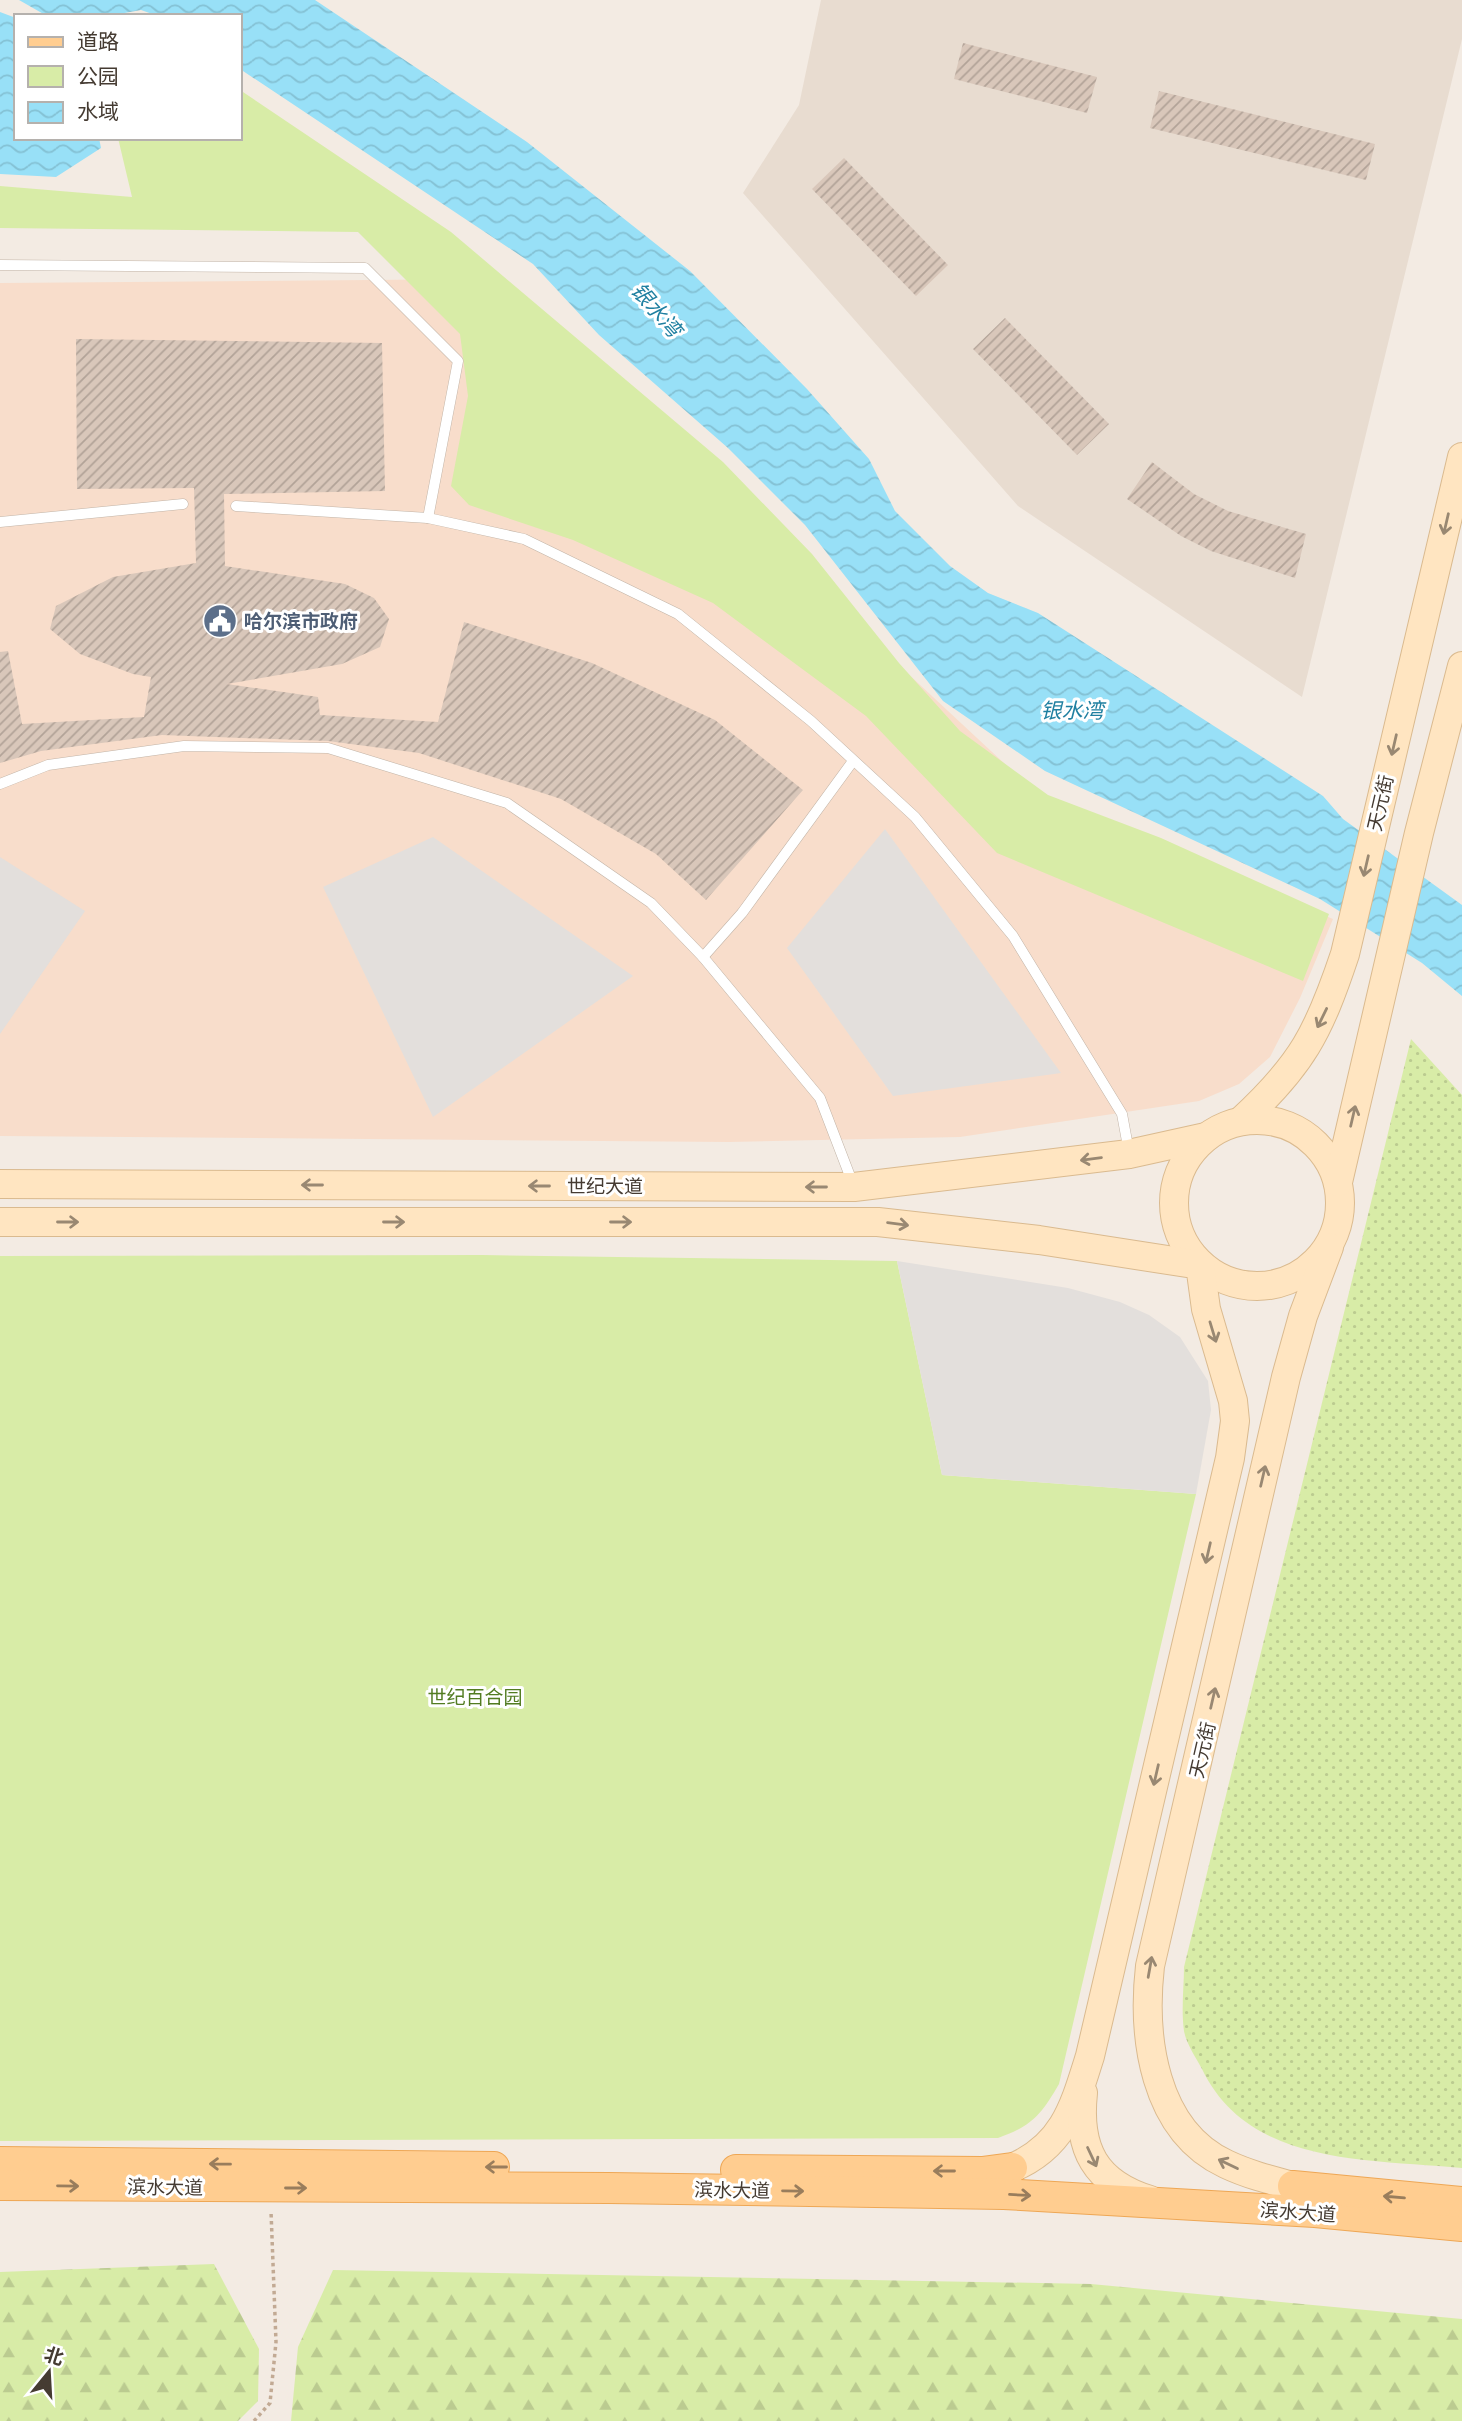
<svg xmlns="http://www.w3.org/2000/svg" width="1462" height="2421" viewBox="0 0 1462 2421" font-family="Figtree,'Noto Sans SC',sans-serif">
	<defs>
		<pattern id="grass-dots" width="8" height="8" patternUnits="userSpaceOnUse" patternTransform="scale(1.75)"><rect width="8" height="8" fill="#d8eca7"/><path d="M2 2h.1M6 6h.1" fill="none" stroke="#bbcb90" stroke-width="1.8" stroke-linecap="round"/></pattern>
		<pattern id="forest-firs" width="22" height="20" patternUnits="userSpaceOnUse" patternTransform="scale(1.75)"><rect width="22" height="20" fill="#d8eca7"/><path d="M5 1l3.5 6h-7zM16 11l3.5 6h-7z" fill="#bbcb90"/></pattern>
		<pattern id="water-waves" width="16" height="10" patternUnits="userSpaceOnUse" patternTransform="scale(1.75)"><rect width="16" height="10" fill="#98e0f7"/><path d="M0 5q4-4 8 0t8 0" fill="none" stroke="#84c1d4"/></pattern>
		<pattern id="building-hatch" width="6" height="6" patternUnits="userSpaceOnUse" patternTransform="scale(1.75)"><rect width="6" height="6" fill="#d9c7ba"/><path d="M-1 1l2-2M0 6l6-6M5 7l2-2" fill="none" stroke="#b2a398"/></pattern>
	</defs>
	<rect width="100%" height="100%" fill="#f3ebe3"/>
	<path fill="#e8dcd0" d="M821 0H1462V39L1302 697 1018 506 743 193 799 105Z"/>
	<path fill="#f8ddcb" d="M484 279 1035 792 1333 919 1300 998 1270 1057 1239 1084 1199 1101 960 1137 729 1142 0 1136V283Z"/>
	<path fill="url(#grass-dots)" d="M1411 1039 1462 1095V2168C1370 2159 1249 2167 1202 2069 1196 2058 1186 2043 1184 2031 1181 2010 1184 1987 1184 1967Z"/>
	<g fill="url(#forest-firs)">
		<path d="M214 2264 259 2349 258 2401 238 2421H0V2272Z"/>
		<path d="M333 2270 1091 2284 1462 2319V2421H291L298 2347Z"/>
	</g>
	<g fill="#d8eca7">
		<path d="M240 90 451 232 723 462 812 554 899 663 960 731 1048 795 1161 838 1329 914 1303 981 997 853 866 716 713 603 573 540 469 505 451 486 468 396 460 334 358 232 0 228V186L132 197 118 138H240Z"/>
		<path d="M482 1255 897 1261 942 1475 1196 1494 1059 2084C1041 2115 1032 2126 998 2138L0 2141V1256Z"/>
	</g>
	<g fill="#e3dfdc">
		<path d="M885 829 1061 1073 893 1096 787 948Z"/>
		<path d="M433 837 633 976 433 1117 323 887Z"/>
		<path d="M0 857 85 911 0 1034Z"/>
		<path d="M897 1261 1068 1288 1120 1302 1149 1315 1180 1337 1208 1381 1211 1410 1196 1494 942 1475Z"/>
	</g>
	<g fill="url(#water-waves)">
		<path d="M19 0H315L527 142 690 271 807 389 869 459 895 511 950 566 988 593 1038 613 1323 796 1343 819 1462 905V996L1422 963 1320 899 1045 771 943 701 805 525 728 448 599 335 533 264 240 69V16H158L141 10 108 16H47Z"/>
		<path d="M0 12 16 18V138H99L101 148 56 177 0 174Z"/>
	</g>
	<g fill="url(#building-hatch)">
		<path d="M963 43 1097 77 1087 113 954 79Z"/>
		<path d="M1159 91 1375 144 1366 180 1150 128Z"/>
		<path d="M844 158 948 265 916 296 812 189Z"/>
		<path d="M1005 318 1109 424 1077 455 973 349Z"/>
		<path d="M76 339 382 343 385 491 224 494 225 566 345 584 374 598 389 619 380 647 342 664 227 684 318 697 320 715 438 722 464 622 592 663 715 720 803 790 706 900 656 854 561 799 419 753 328 741 162 735 41 751 0 763V652L8 651 22 724 144 717 151 677 133 674 80 654 50 629 56 606 113 577 196 563 194 488 77 489Z"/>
		<path d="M1152 462 1194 494 1228 511 1306 534 1295 578 1211 551 1181 536 1127 499Z"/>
	</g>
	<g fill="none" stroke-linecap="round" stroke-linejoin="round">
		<g stroke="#c2b4a7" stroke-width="11">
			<g id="service">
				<path d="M0 265 365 268 458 361 428 518"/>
				<path d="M236 506 428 518 524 539 678 614 811 721 915 817 1013 936 1122 1114 1129 1152"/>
				<path d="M0 522 183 504"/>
				<path d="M0 784 48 765 184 746 328 748 507 803 651 903 703 957 820 1098 853 1184"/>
				<path d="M703 957 742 913 853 761"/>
			</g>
		</g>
		<g stroke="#daba8f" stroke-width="30">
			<g id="secondary">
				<circle cx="1257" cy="1203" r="83"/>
				<path d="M1241 1121C1302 1065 1319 1032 1345 954L1462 457"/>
				<path d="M1338 1182 1419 833 1462 666"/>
				<path d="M0 1184 854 1187 1129 1154 1206 1137"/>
				<path d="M0 1222H878L1039 1240 1200 1265 1206 1309 1233 1401 1235 1421 1230 1458 1090 2056C1074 2107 1064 2146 1012 2168"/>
				<path d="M1083 2093C1077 2149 1095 2183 1150 2200"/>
				<path d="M1293 2186C1270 2180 1247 2174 1226 2164 1153 2130 1142 2036 1150 1966L1286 1377 1303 1316 1329 1247"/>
			</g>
		</g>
		<g stroke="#eea755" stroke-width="32">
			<g id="primary">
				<path d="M0 2162 494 2167"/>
				<path d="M736 2170 982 2172 1012 2168"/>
				<path d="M0 2185 609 2188 1004 2194 1315 2212 1462 2226"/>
				<path d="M1293 2186 1462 2202"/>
			</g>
		</g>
		<path stroke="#c2aa94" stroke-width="3.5" stroke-dasharray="3.5 3.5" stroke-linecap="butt" d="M254 2421 270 2403 276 2342 271 2211"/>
		<use href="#service" stroke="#fff" stroke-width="10"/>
		<use href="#secondary" stroke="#ffe5c1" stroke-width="28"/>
		<use href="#primary" stroke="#ffcd90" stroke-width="30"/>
	</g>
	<defs><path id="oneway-shaft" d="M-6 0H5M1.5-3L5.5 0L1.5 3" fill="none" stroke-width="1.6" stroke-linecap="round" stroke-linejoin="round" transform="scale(1.75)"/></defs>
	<g stroke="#998872">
		<use href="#oneway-shaft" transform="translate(1446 524) rotate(103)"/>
		<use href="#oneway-shaft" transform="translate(1394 745) rotate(103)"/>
		<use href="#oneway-shaft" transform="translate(1366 866) rotate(103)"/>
		<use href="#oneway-shaft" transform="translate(1322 1018) rotate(116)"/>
		<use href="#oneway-shaft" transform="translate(1353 1116) rotate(-77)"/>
		<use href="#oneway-shaft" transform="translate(1091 1159) rotate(173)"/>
		<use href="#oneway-shaft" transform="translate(312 1185) rotate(-180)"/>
		<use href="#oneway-shaft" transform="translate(539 1186) rotate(-180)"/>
		<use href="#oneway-shaft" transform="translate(816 1187) rotate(-180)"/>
		<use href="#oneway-shaft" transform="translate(68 1222)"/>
		<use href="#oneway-shaft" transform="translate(394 1222)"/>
		<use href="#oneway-shaft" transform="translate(621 1222)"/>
		<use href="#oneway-shaft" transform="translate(898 1224) rotate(7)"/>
		<use href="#oneway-shaft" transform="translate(1213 1332) rotate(73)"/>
		<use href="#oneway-shaft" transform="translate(1263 1476) rotate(-77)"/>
		<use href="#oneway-shaft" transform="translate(1208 1553) rotate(103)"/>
		<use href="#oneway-shaft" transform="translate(1213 1698) rotate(-77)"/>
		<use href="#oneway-shaft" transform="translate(1156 1775) rotate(103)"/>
		<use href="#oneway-shaft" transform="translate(1150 1967) rotate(-80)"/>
		<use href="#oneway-shaft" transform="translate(1092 2157) rotate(65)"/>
		<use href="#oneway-shaft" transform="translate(1228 2164) rotate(-154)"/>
	</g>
	<g stroke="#997d5c">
		<use href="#oneway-shaft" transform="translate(220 2164) rotate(-179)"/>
		<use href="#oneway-shaft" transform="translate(496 2167) rotate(-180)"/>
		<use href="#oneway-shaft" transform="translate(944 2171) rotate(-180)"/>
		<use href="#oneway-shaft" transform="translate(68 2186) rotate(1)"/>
		<use href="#oneway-shaft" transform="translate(296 2188)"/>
		<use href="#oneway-shaft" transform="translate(793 2191) rotate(1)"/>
		<use href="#oneway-shaft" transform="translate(1020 2195) rotate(3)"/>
		<use href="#oneway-shaft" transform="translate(1394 2197) rotate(-175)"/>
	</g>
	<defs>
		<g id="civic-disc" transform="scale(1.75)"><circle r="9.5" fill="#5c6f8a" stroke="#fff"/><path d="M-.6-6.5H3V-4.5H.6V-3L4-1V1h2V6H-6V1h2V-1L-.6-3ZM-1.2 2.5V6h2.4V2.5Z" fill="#fff"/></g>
	</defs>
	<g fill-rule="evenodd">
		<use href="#civic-disc" x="220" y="621"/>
	</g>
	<g text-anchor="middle" stroke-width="6" stroke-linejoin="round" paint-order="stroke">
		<g font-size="19" font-weight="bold" fill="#4e5e75" stroke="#fff" text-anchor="start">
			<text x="244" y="628">哈尔滨市政府</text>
		</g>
		<g font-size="19" fill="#453b32" stroke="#fff">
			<text transform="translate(1380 803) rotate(-77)" y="7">天元街</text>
			<text x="605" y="1193">世纪大道</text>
			<text transform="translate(1202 1750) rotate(-77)" y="7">天元街</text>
			<text transform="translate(165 2187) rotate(1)" y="7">滨水大道</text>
			<text transform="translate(732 2190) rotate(1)" y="7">滨水大道</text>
			<text transform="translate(1298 2212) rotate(4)" y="7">滨水大道</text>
		</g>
		<g font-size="19" fill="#527c21" stroke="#fff">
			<text x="475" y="1704">世纪百合园</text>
		</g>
		<g font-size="21" font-style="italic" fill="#2080a1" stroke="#fff">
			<text transform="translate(656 310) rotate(49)" y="7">银水湾</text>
			<text x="1072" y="718">银水湾</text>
		</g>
	</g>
	<rect x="14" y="14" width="228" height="126" fill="#ffffff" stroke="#b5b1ad" stroke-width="2"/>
	<rect x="28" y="37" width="35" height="10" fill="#ffcd90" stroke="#b5b1ad" stroke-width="2"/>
	<text x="77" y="49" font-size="21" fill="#453b32">道路</text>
	<rect x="28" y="66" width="35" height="21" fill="#d8eca7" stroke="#b5b1ad" stroke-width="2"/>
	<text x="77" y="84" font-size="21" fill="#453b32">公园</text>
	<rect x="28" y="102" width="35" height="21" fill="url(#water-waves)" stroke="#b5b1ad" stroke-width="2"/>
	<text x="77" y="119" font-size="21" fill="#453b32">水域</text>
	<g transform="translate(49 2372) rotate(18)" stroke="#ffffff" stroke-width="5" paint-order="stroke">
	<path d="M0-5L12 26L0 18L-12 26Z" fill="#453b32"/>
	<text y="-10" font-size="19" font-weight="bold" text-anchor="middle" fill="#453b32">北</text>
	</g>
</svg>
